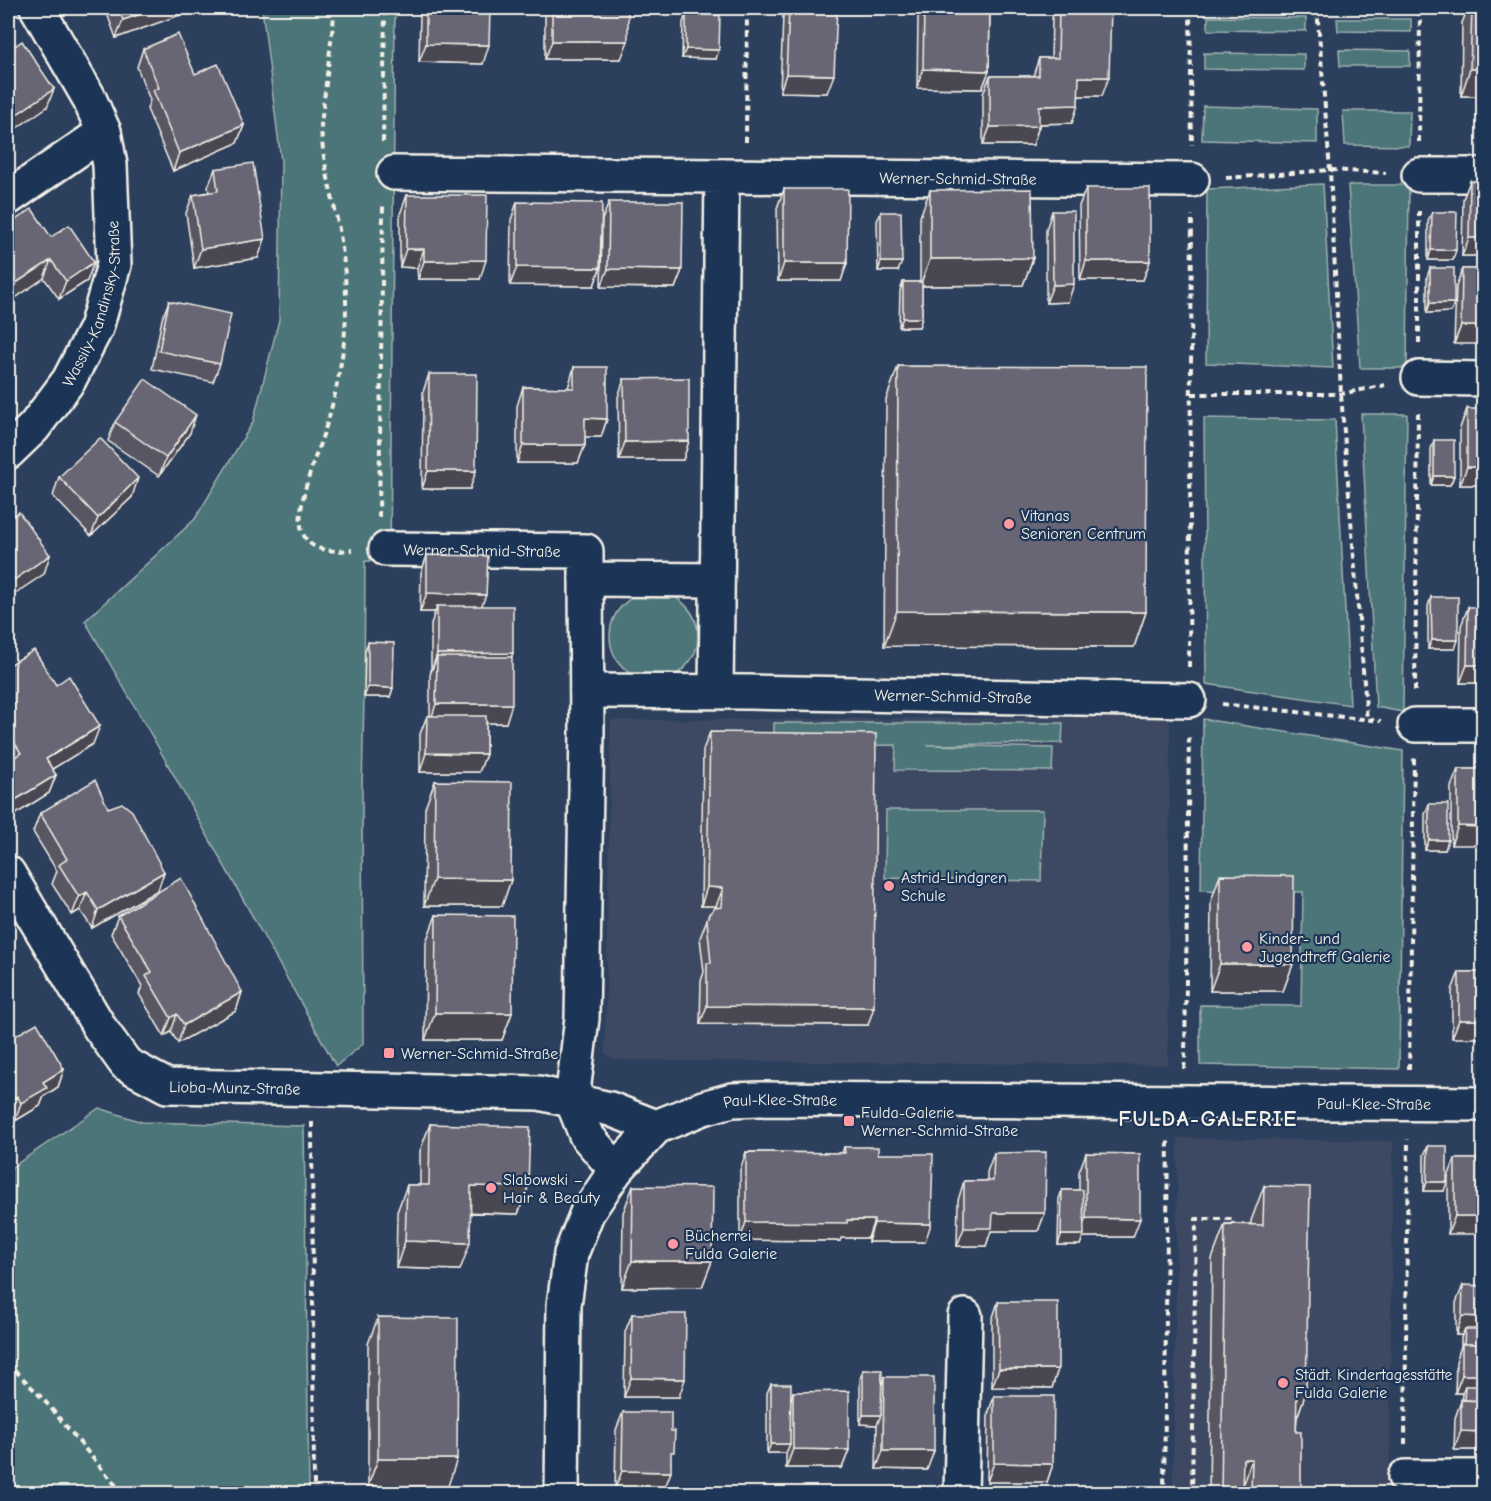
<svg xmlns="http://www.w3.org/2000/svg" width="1491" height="1501" viewBox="0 0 1491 1501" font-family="'Comic Neue',sans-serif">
	<rect width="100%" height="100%" fill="#2c3f5d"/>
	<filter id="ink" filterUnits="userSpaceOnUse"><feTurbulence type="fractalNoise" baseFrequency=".0167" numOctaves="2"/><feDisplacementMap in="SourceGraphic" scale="12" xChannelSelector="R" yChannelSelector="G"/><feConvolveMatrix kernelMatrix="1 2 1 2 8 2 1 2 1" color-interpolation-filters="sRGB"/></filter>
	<g filter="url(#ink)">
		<g fill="#3e4a64">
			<path d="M1170 717 1168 1065 614 1060 605 1053 611 720Z"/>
			<path d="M1178 1138 1393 1141 1389 1493 1173 1494Z"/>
		</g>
		<g fill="#4b7478" stroke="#a0b2b0" stroke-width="1.5">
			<path d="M262 8H395L390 562 365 561 364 697 362 790 363 1044 336 1066 153 738 85 621 195 519 253 422 279 320 281 161Z"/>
			<path d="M1208 17 1306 18V31L1208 30Z"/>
			<path d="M1337 19H1411V32L1338 31Z"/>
			<path d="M1339 50 1410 51V66H1340Z"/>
			<path d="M1204 53 1304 54V70L1204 69Z"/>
			<path d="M1203 106 1317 109V143L1202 140Z"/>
			<path d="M1343 111H1410L1409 146 1345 145Z"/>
			<path d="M1323 184 1333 368 1206 363 1207 189Z"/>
			<path d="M1348 185H1409L1407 368H1360Z"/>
			<path d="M1361 414H1407L1403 712 1376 707Z"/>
			<path d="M1204 418 1335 420 1350 705 1206 684Z"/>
			<circle cx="654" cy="636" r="44"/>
			<path d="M1203 719 1403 751 1399 1069 1200 1065V1005L1301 1006 1303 892 1201 890Z"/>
			<path d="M774 723H1063L1062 743 927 745 1053 748 1052 771 895 770 896 745 774 747Z"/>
			<path d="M886 810H1043L1041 881 885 878Z"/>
			<path d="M99 1108 142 1122 304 1126 309 1493H8V1170Z"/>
		</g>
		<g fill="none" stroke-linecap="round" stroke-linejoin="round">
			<g stroke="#f4f1e8" stroke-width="38">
				<g id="minor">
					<path d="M394 173 722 176 716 691"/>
					<path d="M1419 175H1484"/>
					<path id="s1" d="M722 176 1192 180"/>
					<path d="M8 198 104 132"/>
					<path d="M1419 378 1484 379"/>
					<path id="s2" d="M8 452 34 427 69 380 96 328 114 265 110 165 104 132 88 96 37 8"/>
					<path id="s3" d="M386 549 586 551V579L717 580"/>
					<path d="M586 579 587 731 582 1018 572 1100 586 1135 616 1170"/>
					<path id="s4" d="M587 691 748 692 1189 700"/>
					<path d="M1415 725H1484"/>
					<path id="s5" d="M8 873 100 1028 126 1064 167 1086 539 1093 610 1109 656 1127"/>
					<path d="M1405 1477H1484"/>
					<path id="s6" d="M562 1494 564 1305 571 1254 587 1213 616 1170 656 1127 703 1108 732 1100 760 1099 1484 1104"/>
					<path d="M961 1494 965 1316"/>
				</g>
			</g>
			<g stroke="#f4f1e8" stroke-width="4" stroke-dasharray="6 4.5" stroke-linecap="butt">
				<path d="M335 8 321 125C322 165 335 202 341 241 348 285 348 330 339 373 337 387 333 402 329 417 321 444 294 505 302 531 310 554 333 551 352 550"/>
				<path d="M1190 8 1192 145"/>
				<path d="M1317 8 1330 170 1341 394 1367 720"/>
				<path d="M383 142 385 8"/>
				<path d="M746 142 747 8"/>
				<path d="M1419 142 1420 8"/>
				<path d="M1226 178 1330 170 1386 173"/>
				<path d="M1419 343V209"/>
				<path d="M1192 394H1341L1385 385"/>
				<path d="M379 517 383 206"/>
				<path d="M1189 667 1192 215"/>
				<path d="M1415 691 1418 413"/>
				<path d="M1222 704 1381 721"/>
				<path d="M1184 1069 1185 1060 1189 734"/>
				<path d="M1409 1069 1414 758"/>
				<path d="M312 1122 314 1494"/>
				<path d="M8 1363 44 1400 123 1494"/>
				<path d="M1405 1444 1408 1139"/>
				<path d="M1164 1494 1168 1137"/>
				<path d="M1192 1494 1196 1219H1233V1227"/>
			</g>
			<use href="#minor" stroke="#1d3557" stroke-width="33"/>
		</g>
		<g fill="#595764" stroke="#f4f1e8" stroke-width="1.5">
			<path d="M105 8H183L180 15 116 38Z"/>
			<path d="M422 8H490L483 64 419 62 420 12Z"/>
			<path d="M547 8H628L621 59H545V11Z"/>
			<path d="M786 8H837L827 93 780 92 783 16Z"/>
			<path d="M921 8H990L989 71 982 89 917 88 918 15Z"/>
			<path d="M1056 8H1111L1102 96H1079L1072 123 1039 124V126L1033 145H983V94L990 76H1033L1039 58H1051L1052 18Z"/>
			<path d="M1468 8H1484V96H1461L1462 23Z"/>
			<path d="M686 14 716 59 682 58 683 23Z"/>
			<path d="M143 49 244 125 237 143 173 171 147 109 150 100 137 67Z"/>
			<path d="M215 169 258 258 194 268 186 213 193 195 209 192 208 187Z"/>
			<path d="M1470 181 1484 256H1462L1463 199Z"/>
			<path d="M1086 188 1150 261 1143 280H1080L1079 206Z"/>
			<path d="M784 189 847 263 841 281H778L777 208Z"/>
			<path d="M930 190 1033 258 1023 285 922 286V318L919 327H899L900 291 903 282H920V217Z"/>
			<path d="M407 195 480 279H418L417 268 400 267V214Z"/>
			<path d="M517 202 600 268 594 286 510 285 511 220Z"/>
			<path d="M609 202 682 270 675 288 601 287 602 220Z"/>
			<path d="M1052 211 1068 302 1046 303V230Z"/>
			<path d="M881 212 898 271H878L877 221Z"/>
			<path d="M1432 212 1453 260H1428V221Z"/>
			<path d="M8 225 51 237 94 262 87 281 59 299 44 278 8 303Z"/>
			<path d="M1430 268 1454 303 1451 312 1427 313V277Z"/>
			<path d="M1462 269H1484L1454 344 1456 287Z"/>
			<path d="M169 301 220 364 213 382 152 369 162 319Z"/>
			<path d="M898 366 1146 612 1134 647 884 646 886 400Z"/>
			<path d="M574 367 607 419 601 437H585V445L578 463H517V406L523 387 568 388Z"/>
			<path d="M429 374 470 489H422L423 392Z"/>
			<path d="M624 379 689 441 683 460H619L618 397Z"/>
			<path d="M1467 409 1484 485H1460V428Z"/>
			<path d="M115 422 190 433 159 476 108 441Z"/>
			<path d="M1434 440 1454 476 1450 485H1431V449Z"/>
			<path d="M59 477 132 497 91 536 53 496Z"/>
			<path d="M427 555 482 606 511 657 506 723H486V754L479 772H420V734L427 716H430V675L431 672V624L435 612H420L421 573Z"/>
			<path d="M1431 597 1455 649H1428V606Z"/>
			<path d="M1468 607 1484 683H1460L1461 626Z"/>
			<path d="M368 642 393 688 390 697H364L365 651Z"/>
			<path d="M8 666 93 744 52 769 56 775 49 793 8 819Z"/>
			<path d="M710 732 868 1025 700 1024 701 981 704 972 700 938 709 914 716 908V906H701L703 750Z"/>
			<path d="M1458 769H1484L1451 845V787Z"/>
			<path d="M435 781 511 880 502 906H424L425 808Z"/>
			<path d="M1429 804 1448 840 1445 850H1425V814Z"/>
			<path d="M108 808 164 872 158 890 92 928 80 910 72 915 52 884 57 871 33 832 40 813Z"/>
			<path d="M1220 875 1293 964 1283 991H1210L1211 901Z"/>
			<path d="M436 915 512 1013 502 1040H425L426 942Z"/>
			<path d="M118 916 242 992 236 1011 178 1043 171 1032 164 1036 139 994 142 986 111 934Z"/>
			<path d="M1459 972H1484L1452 1038V990Z"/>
			<path d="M15 1036 64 1069 58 1087 44 1096 40 1106 15 1121 11 1115Z"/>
			<path d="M430 1124 528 1187 518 1214 471 1213 460 1270 396 1268 397 1212 407 1185H420V1151Z"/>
			<path d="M1428 1146 1444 1191H1424V1155Z"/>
			<path d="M844 1147 878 1154 925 1242H868V1238H841L840 1241 740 1240V1170L746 1152 842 1153Z"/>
			<path d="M994 1153 1045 1213 1038 1231H991L986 1246H957L958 1200 964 1181H987V1172Z"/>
			<path d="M1086 1153 1133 1237H1083L1080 1245H1058L1059 1199 1062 1190H1079V1172Z"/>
			<path d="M1455 1159H1484L1448 1234V1177Z"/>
			<path d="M633 1186 712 1261 702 1287 622 1288 623 1213Z"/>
			<path d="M1264 1186 1306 1392 1297 1418 1296 1432 1301 1494H1209L1212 1259 1225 1224H1251V1221Z"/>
			<path d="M1463 1285 1484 1450H1454L1455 1418 1461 1401 1462 1393H1455L1456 1362 1461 1346V1338L1462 1335H1456V1303Z"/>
			<path d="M998 1302 1058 1369 1052 1388 992 1387V1320Z"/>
			<path d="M632 1314 679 1397H624L625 1332Z"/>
			<path d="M378 1317 448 1486H368V1344Z"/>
			<path d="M863 1370 882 1384 884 1377 927 1470 876 1469 877 1425 860 1424V1379Z"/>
			<path d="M771 1384 791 1399 793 1392 849 1450 842 1468H786V1453H767V1393Z"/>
			<path d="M994 1396 1053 1464 1047 1482H987L988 1414Z"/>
			<path d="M623 1412 671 1461 664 1490 615 1489 616 1430Z"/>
		</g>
		<g fill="#494751" stroke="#f4f1e8" stroke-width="1.5">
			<path d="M158 8H183L180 15 116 38 123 20Z"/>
			<path d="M552 41H628L621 59H545Z"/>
			<path d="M426 44 489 45 483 64 419 62Z"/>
			<path d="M686 49 719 50 716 59 682 58Z"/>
			<path d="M923 69 989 71 982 89 917 88Z"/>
			<path d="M1470 69H1484V96H1461Z"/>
			<path d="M786 74 834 75 827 93 780 92Z"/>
			<path d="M1079 77H1109L1102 96H1073Z"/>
			<path d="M54 89 47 107 8 134V120Z"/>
			<path d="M1078 105 1072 123 1033 124 1039 106Z"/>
			<path d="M244 125 237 143 173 171 179 153Z"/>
			<path d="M1039 126 1033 145H983L990 127Z"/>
			<path d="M1469 238H1484V256H1462Z"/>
			<path d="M265 239 258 258 194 268 201 249Z"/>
			<path d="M406 249H424L417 268 400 267Z"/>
			<path d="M1431 250H1456L1453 260H1428Z"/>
			<path d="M1033 258 1023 285 920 286 930 259Z"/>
			<path d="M51 260 44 278 8 303 13 285Z"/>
			<path d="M486 260 480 279H418L424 261Z"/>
			<path d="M1086 261H1150L1143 280H1080Z"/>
			<path d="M94 262 87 281 59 299 66 281Z"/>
			<path d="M881 262H902L898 271H878Z"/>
			<path d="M784 263H847L841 281H778Z"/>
			<path d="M517 267 600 268 594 286 510 285Z"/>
			<path d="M608 269 682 270 675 288 601 287Z"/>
			<path d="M1074 284 1068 302 1046 303 1053 285Z"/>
			<path d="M1430 303H1454L1451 312 1427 313Z"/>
			<path d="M903 318H922L919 327H899Z"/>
			<path d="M1461 326H1484V344H1454Z"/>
			<path d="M196 415 190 433 159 476 166 458Z"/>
			<path d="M585 418 607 419 601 437H578Z"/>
			<path d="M689 441 683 460H619L625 442Z"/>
			<path d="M523 445H585L578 463H517Z"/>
			<path d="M1467 467H1484V485H1460Z"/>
			<path d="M428 471H476L470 489H422Z"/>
			<path d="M1434 476H1454L1450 485H1431Z"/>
			<path d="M138 478 132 497 91 536 98 518Z"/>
			<path d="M50 555 44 574 8 598V584Z"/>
			<path d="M427 593 486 595 479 613 437 606 435 612H420Z"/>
			<path d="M897 611 1146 612 1134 647 884 646Z"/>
			<path d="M1432 640H1458L1455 649H1428Z"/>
			<path d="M513 653 506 672 437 657 431 672 437 654Z"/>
			<path d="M1467 665H1484V683H1460Z"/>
			<path d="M368 687 393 688 390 697H364Z"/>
			<path d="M436 704H512L506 723H430Z"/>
			<path d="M100 726 93 744 39 777 46 759Z"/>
			<path d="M426 753 486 754 479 772H420Z"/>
			<path d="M56 775 49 793 8 819V815L12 802Z"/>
			<path d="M1458 826 1484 827V845H1451Z"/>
			<path d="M1429 840H1448L1445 850H1425Z"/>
			<path d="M164 872 158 890 92 928 98 910Z"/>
			<path d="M434 879 511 880 502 906H424Z"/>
			<path d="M707 887 723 888 716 906H701Z"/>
			<path d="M87 892 80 910 72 915 79 897Z"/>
			<path d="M11 964 8 973V966Z"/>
			<path d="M1220 964H1293L1283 991H1210Z"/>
			<path d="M242 992 236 1011 178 1043 184 1025Z"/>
			<path d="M707 1006 874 1007 868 1025 700 1024Z"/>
			<path d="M435 1013H512L502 1040H425Z"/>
			<path d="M177 1014 171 1032 164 1036 171 1018Z"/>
			<path d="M1459 1020H1484V1038H1452Z"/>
			<path d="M64 1069 58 1087 44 1096 40 1106 15 1121 21 1103 43 1082Z"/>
			<path d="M17 1096 11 1115 8 1116V1102Z"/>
			<path d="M1427 1182H1447L1444 1191H1424Z"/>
			<path d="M471 1186 528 1187 518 1214 462 1212Z"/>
			<path d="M993 1213H1045L1038 1231H991L986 1246H957L964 1228Z"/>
			<path d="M1455 1216H1484V1234H1448Z"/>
			<path d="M1086 1218 1140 1219 1133 1237H1083L1080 1245H1058L1061 1235H1079Z"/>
			<path d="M874 1220 868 1238H841L840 1241 740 1240 746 1222Z"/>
			<path d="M874 1223 931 1224 925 1242H868Z"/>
			<path d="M405 1241 470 1243 460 1270 396 1268Z"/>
			<path d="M632 1261H712L702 1287 622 1288Z"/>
			<path d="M1462 1316 1484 1317V1335L1465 1329 1462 1335H1456Z"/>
			<path d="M999 1369H1058L1052 1388 992 1387Z"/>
			<path d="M1462 1375H1484V1394L1465 1386 1462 1393H1455Z"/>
			<path d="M631 1378 685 1379 679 1397H624Z"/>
			<path d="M1297 1391 1306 1392 1294 1426Z"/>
			<path d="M863 1415H881L877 1425 860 1424Z"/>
			<path d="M1461 1431 1484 1432V1450H1454Z"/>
			<path d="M771 1444H790L786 1453H767Z"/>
			<path d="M793 1449 849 1450 842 1468H786Z"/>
			<path d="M883 1451H934L927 1470 876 1469Z"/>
			<path d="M378 1459H457L448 1486H368Z"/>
			<path d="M1243 1459H1252L1239 1494Z"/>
			<path d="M994 1463 1053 1464 1047 1482H987Z"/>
			<path d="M622 1471 671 1472 664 1490 615 1489Z"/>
		</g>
		<g fill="#686574" stroke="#f4f1e8" stroke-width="1.5">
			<path d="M118 8H158L123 20Z"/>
			<path d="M426 8H490L489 45 426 44Z"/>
			<rect x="552" y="8" width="76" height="33"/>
			<path d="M789 8H837L834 75 786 74Z"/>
			<path d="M924 8H990L989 71 923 69Z"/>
			<path d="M1059 8H1111L1109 77H1079L1078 105 1039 106V126L990 127V76H1039V58H1058Z"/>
			<path d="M1472 8H1484V69H1470Z"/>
			<path d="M686 14 720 15 719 50 686 49Z"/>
			<path d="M178 34 195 74 218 64 244 125 179 153 153 90 159 88 143 49Z"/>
			<path d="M22 41 54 89 8 120V51Z"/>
			<path d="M253 163 265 239 201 249 193 195 218 191 215 169Z"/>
			<path d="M1470 181H1484V238H1469Z"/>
			<rect x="1086" y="188" width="64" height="73"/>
			<path d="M784 189H848L847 263H784Z"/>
			<path d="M1032 189 1033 258 930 259V190Z"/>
			<path d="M407 195H487L486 260 424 261V249H406Z"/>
			<path d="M517 202 602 203 600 268 517 267Z"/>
			<path d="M609 202H683L682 270 608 269Z"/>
			<path d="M32 209 51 237 69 225 94 262 66 281 51 260 13 285 8 277V225Z"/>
			<path d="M1052 211H1074V284L1053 285Z"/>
			<path d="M881 212H901L902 262H881Z"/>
			<path d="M1432 212H1457L1456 250H1431Z"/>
			<rect x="1430" y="268" width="24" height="35"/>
			<path d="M1462 269H1484V326H1461Z"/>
			<rect x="903" y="282" width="19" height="36"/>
			<path d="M169 301 231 314 220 364 159 351Z"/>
			<path d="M898 366 1147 367 1146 612 897 611Z"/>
			<path d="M574 367H607V419L585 418V445H523V387L574 388Z"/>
			<path d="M429 374H477L476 471H428Z"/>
			<path d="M689 378V441L625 442 624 379Z"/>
			<path d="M145 379 196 415 166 458 115 422Z"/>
			<rect x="1467" y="409" width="17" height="58"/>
			<path d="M100 438 138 478 98 518 59 477Z"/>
			<rect x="1434" y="440" width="20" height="36"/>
			<path d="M19 512 50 555 8 584V520Z"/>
			<path d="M427 555 488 556 486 595 427 593Z"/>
			<path d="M1431 597H1458V640H1432Z"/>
			<path d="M437 606H513V653L437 654Z"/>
			<path d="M1468 607H1484V665H1467Z"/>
			<path d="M368 642 394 643 393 688 368 687Z"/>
			<path d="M34 650 56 685 69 676 100 726 46 759 56 775 12 802 8 794V761L21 753 8 732V666Z"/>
			<path d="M437 657H512V704H436Z"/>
			<path d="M427 716H486V754L426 753Z"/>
			<path d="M710 732 876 734 874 1007 707 1006V963H711L707 920 709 914 715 908 722 907 723 888 707 887Z"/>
			<path d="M1458 769H1484V827L1458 826Z"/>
			<path d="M95 780 108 808 122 803 132 811 164 872 98 910 87 892 79 897 59 865 67 859 40 813Z"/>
			<path d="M435 781 512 782 511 880 434 879Z"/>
			<rect x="1429" y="804" width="19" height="36"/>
			<path d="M1220 875 1294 876 1293 964H1220Z"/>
			<path d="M181 878 242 992 184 1025 177 1014 171 1018 146 976 152 972 118 916Z"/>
			<path d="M436 915 513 916 512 1013H435Z"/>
			<path d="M8 958 11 964 8 966Z"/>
			<rect x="1459" y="972" width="25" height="48"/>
			<path d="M8 1023 15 1036 37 1023 64 1069 43 1082 47 1088 21 1103 17 1096 8 1102Z"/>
			<path d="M430 1124 530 1127 528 1187 471 1186 470 1243 405 1241 407 1185H429Z"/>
			<path d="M1428 1146H1447V1182H1427Z"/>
			<path d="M844 1147H878V1154H933L931 1224 874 1223V1220H847V1223L746 1222V1152L845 1153Z"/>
			<path d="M1046 1152 1045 1213H993L992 1228H964V1181H993L994 1153Z"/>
			<path d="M1086 1153 1140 1154V1219L1086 1218Z"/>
			<rect x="1455" y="1159" width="29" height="57"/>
			<path d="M633 1186 713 1187 712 1261H632Z"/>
			<path d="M1264 1186 1310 1187 1306 1392 1297 1391 1296 1432H1301V1494H1251L1252 1459H1243L1242 1494H1221L1225 1224 1263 1225Z"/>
			<path d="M1062 1190H1083L1084 1235H1061Z"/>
			<path d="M1463 1285 1484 1286V1317L1462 1316Z"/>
			<path d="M998 1302H1058V1369H999Z"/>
			<path d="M632 1314H686L685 1379 631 1378Z"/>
			<path d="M378 1317 458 1318 457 1459H378Z"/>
			<path d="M1465 1329H1484V1344H1464Z"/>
			<rect x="1462" y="1344" width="22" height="31"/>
			<path d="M863 1370H882L881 1415H863Z"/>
			<path d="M884 1377H934V1451H883Z"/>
			<path d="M771 1384H791L790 1444H771Z"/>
			<path d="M1465 1386H1484V1401L1464 1400Z"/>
			<path d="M849 1391V1450L793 1449V1392Z"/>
			<path d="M994 1396H1054L1053 1464 994 1463Z"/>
			<path d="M1461 1400 1484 1401V1432L1461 1431Z"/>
			<path d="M623 1412H671V1431H675L674 1452H671V1472L622 1471Z"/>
		</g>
	</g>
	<g fill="#ff9aa2" stroke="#1d3557" stroke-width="2">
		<circle cx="1009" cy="524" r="6"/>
		<circle cx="889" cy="886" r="6"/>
		<circle cx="1247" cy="947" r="6"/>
		<rect x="383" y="1047" width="12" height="12" rx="3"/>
		<rect x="843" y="1115" width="12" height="12" rx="3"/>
		<circle cx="491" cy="1188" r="6"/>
		<circle cx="673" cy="1244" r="6"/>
		<circle cx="1283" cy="1383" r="6"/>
	</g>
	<g text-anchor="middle" stroke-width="4.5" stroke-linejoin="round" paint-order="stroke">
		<g font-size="16" fill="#f4f1e8" stroke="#1d3557">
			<text dy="6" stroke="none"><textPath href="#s1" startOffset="236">Werner-Schmid-Straße</textPath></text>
			<text dy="6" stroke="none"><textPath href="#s2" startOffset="176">Wassily-Kandinsky-Straße</textPath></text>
			<text dy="6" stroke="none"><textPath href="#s3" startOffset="96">Werner-Schmid-Straße</textPath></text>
			<text dy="6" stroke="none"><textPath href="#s4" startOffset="366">Werner-Schmid-Straße</textPath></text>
			<text dy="6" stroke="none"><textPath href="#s5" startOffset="339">Lioba-Munz-Straße</textPath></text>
			<text dy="6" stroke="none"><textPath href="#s6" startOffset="524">Paul-Klee-Straße</textPath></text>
			<text dy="6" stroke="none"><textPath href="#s6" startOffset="1118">Paul-Klee-Straße</textPath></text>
		</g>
		<g font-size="16" fill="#f4f1e8" stroke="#1d3557" text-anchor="start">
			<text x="1021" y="521">Vitanas<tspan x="1021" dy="18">Senioren Centrum</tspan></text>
			<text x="901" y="883">Astrid-Lindgren<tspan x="901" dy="18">Schule</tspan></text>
			<text x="1259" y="944">Kinder- und<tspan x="1259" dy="18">Jugendtreff Galerie</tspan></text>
			<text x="401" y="1059">Werner-Schmid-Straße</text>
			<text x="861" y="1118">Fulda-Galerie<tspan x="861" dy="18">Werner-Schmid-Straße</tspan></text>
			<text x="503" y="1185">Slabowski –<tspan x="503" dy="18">Hair &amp; Beauty</tspan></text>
			<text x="685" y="1241">Bücherrei<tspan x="685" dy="18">Fulda Galerie</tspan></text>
			<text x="1295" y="1380">Städt. Kindertagesstätte<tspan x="1295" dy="18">Fulda Galerie</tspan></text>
		</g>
		<g font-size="22" font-weight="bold" letter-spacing="1.5" fill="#f4f1e8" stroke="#1d3557">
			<text x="1208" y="1126">FULDA-GALERIE</text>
		</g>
	</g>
	<rect width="1491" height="1501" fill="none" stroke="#1d3557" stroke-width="30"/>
	<rect x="15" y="15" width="1461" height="1471" fill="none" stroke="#f4f1e8" stroke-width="2" filter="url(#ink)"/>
</svg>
